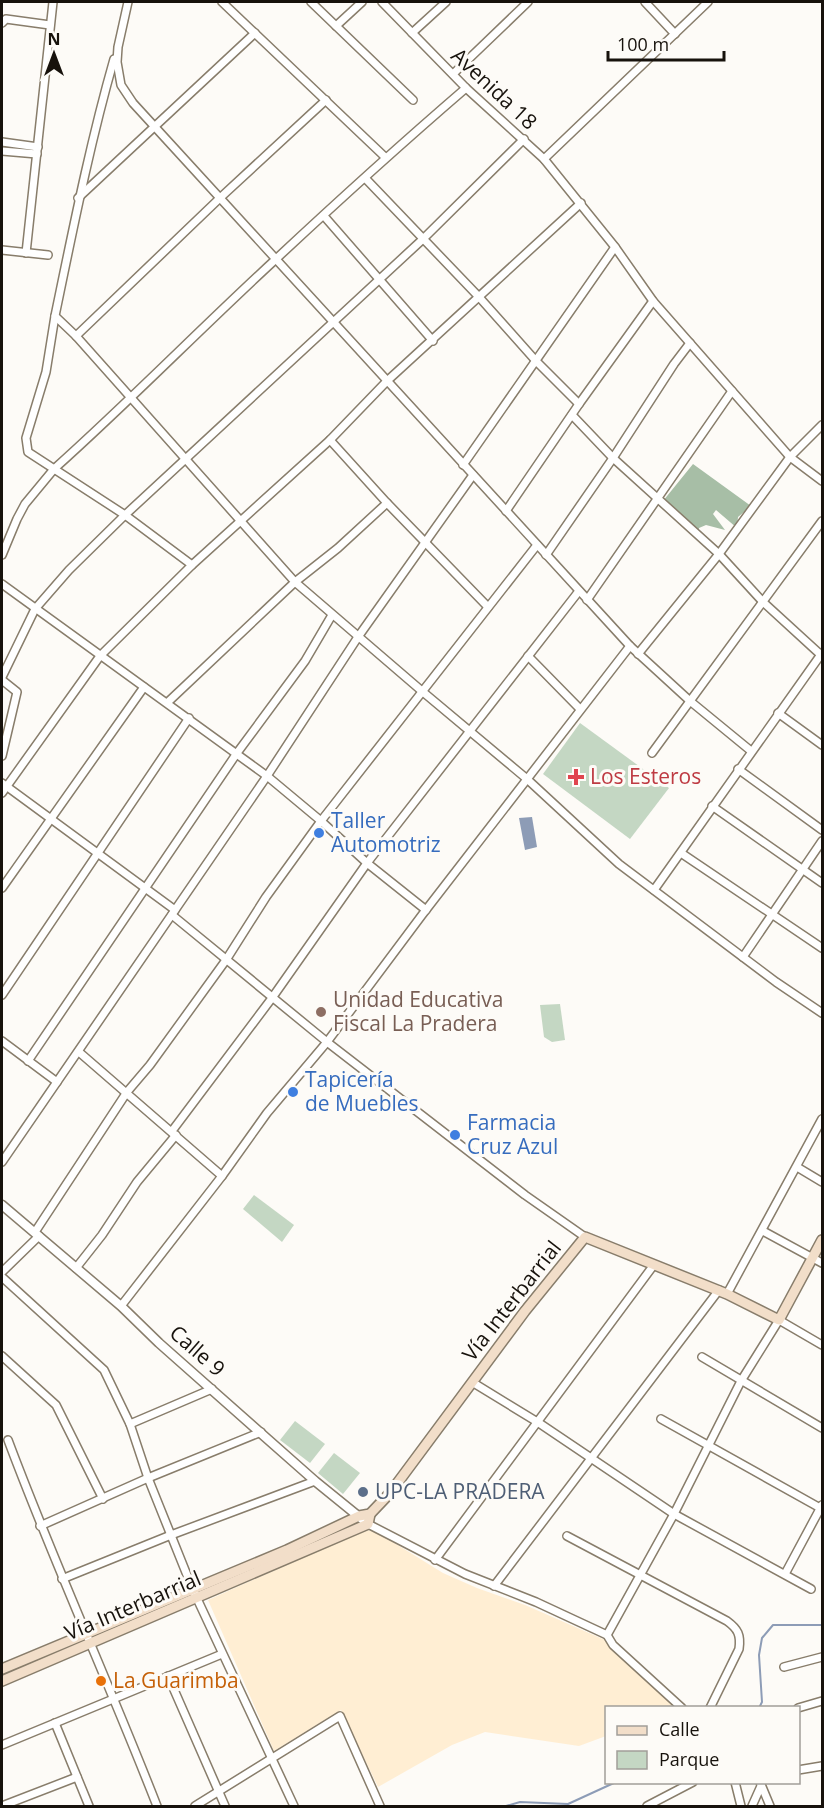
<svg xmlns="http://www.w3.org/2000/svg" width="824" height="1808" viewBox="0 0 824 1808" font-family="'Open Sans',sans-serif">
	<rect width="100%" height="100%" fill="#fdfbf7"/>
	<path fill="#ffeed3" d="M365 1530 375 1531 443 1573 477 1588 525 1605 605 1640 676 1707 606 1708V1736L579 1746 485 1732 452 1745 378 1787 341 1710 274 1751 208 1600Z"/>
	<g fill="#c4d7c3">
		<path d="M580 723 669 788 630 839 543 774Z"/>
		<path d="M560 1004 565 1040 552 1042 544 1037 540 1005Z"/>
		<path d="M254 1195 294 1225 282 1242 243 1209Z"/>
		<path d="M295 1421 325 1444 310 1463 280 1440Z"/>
		<path d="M334 1453 360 1473 343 1494 318 1473Z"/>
	</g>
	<path fill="#a7bea6" d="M693 464 751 506 738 517 737 528 716 510 713 514 725 530 706 525 699 528V533L663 501Z"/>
	<path fill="#8d9cb6" d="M532 817 537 847 525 850 519 818Z"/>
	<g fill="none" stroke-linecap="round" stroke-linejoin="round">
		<g stroke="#8d9cb6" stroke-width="2">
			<path d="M759 1708 762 1702 759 1655 762 1638 773 1625H822"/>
			<path d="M506 1806 520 1802 568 1804 616 1782"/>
		</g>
		<g stroke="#887d6b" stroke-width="10">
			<g id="minor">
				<path d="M128 2 118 47 117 62 121 85 133 103 630 646 690 701 751 751"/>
				<path d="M222 2 385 157"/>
				<path d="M311 2 413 100"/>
				<path d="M382 2 466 88 544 159 615 247 653 301 790 457 822 481"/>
				<path d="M645 2 675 34"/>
				<path d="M2 23 6 19 50 25"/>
				<path d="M336 26 362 2"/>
				<path d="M412 33 446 2"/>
				<path d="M114 59C90 143 73 229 55 316L76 336 295 582 168 702"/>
				<path d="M453 74 528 2"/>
				<path d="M2 142 38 147"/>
				<path d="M2 151 37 154"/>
				<path d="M544 159 708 2"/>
				<path d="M365 178 479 297 536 361 579 404"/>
				<path d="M78 198 255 33"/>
				<path d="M324 216 433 341"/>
				<path d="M2 250 48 255"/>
				<path d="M26 253 53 2"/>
				<path d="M55 316 46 372 26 438 28 452 125 515 192 565"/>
				<path d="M76 336 221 197 326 100"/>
				<path d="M572 415 613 458 719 554 763 602 822 656"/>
				<path d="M330 440 387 503 488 607"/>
				<path d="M463 465 615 247"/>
				<path d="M387 503 338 548 295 582 423 692 527 779 619 864 776 982 822 1013"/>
				<path d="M506 511 579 404 653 301"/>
				<path d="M2 555 17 519 25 504 54 469C130 401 201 328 276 259 338 201 401 144 466 88"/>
				<path d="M546 555 613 458 674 364 690 343"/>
				<path d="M2 584 267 776 321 821 367 863 426 910"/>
				<path d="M587 600 732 391"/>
				<path d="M638 654 719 554 790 457 822 425"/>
				<path d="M528 656 580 709"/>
				<path d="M2 677 35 609 69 570 125 515 423 239 524 139"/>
				<path d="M2 680 17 692 2 756"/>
				<path d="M778 713 822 745"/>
				<path d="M652 753 822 521"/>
				<path d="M738 769 822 830"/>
				<path d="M2 783 175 910"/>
				<path d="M2 793 100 656 192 565 330 440 387 381 581 203"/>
				<path d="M712 806 822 883"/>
				<path d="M681 853 822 948"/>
				<path d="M2 888 144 687"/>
				<path d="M654 890 822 653"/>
				<path d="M172 915 327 1042 525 1195 585 1237"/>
				<path d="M743 957 822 841"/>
				<path d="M2 995 189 718"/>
				<path d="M2 1041 57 1082"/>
				<path d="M79 1052 222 1176"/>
				<path d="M28 1061 237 753 305 661 332 615"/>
				<path d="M172 1131 272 998 367 863 579 591"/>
				<path d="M2 1162 267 776 358 637 473 475"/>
				<path d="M797 1167 822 1182"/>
				<path d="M763 1231 822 1263"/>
				<path d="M35 1232 127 1092 150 1065 226 960 266 897 321 821 537 545"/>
				<path d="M76 1268 102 1235 137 1182 176 1135"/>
				<path d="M2 1272 39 1236"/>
				<path d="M2 1277 104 1370 130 1424 148 1478 193 1590 294 1806"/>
				<path d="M727 1294 822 1119"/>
				<path d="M121 1306 222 1176 267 1113 327 1042 422 915 630 646"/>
				<path d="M2 1356 56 1405 103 1499"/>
				<path d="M702 1357 822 1428"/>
				<path d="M472 1382 539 1423 674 1514 811 1589"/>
				<path d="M661 1419 822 1509"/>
				<path d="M130 1424 212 1389"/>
				<path d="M8 1440C54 1563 109 1683 157 1806"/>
				<path d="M368 1524 465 1574 536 1602 607 1635 613 1645 682 1708"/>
				<path d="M40 1526 148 1478 261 1432"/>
				<path d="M567 1536 727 1621C738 1629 741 1635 739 1649L710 1708"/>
				<path d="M435 1560 653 1266"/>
				<path d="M785 1574 822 1505"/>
				<path d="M62 1579 171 1535 315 1481"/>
				<path d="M494 1586 719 1290"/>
				<path d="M607 1635 674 1514 741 1381 779 1320 822 1345"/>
				<path d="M784 1667 822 1657"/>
				<path d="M168 1676 225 1806"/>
				<path d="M798 1708 822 1701"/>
				<path d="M55 1723 89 1806"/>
				<path d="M2 1745 222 1654"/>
				<path d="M798 1770 822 1766"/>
				<path d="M735 1782 741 1806"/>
				<path d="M760 1782 770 1806"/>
				<path d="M2 1806 77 1777"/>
				<path d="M195 1806 340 1716 380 1806"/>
				<path d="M647 1806 693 1782"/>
				<path d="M752 1806 761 1786"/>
			</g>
		</g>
		<g stroke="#887d6b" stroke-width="11">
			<path id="tertiary" d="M2 1205 121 1306 159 1343 315 1481 368 1524"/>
		</g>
		<g stroke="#887d6b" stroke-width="12">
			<g id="secondary">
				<path d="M2 1669 287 1550 359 1516 370 1514 390 1493 525 1311 585 1237 727 1294 779 1320 822 1240"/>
				<path d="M2 1681 368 1524 370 1514"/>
			</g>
		</g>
		<use href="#minor" stroke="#fff" stroke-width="7"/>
		<use href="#tertiary" stroke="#fff" stroke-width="8"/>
		<use href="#secondary" stroke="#f2dec9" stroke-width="9"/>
	</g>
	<path fill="#e0444e" stroke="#fdfbf7" stroke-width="2" d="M573 768h6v6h6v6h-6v6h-6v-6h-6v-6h6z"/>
	<g fill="#3f7fe0" stroke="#fdfbf7" stroke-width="2">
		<circle cx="319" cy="833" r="6"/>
		<circle cx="293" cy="1092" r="6"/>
		<circle cx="455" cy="1135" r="6"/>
	</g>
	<circle fill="#8d6e63" stroke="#fdfbf7" stroke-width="2" cx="321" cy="1012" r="6"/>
	<circle fill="#5c6f8a" stroke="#fdfbf7" stroke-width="2" cx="363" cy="1492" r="6"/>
	<circle fill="#e8710a" stroke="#fdfbf7" stroke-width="2" cx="101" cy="1681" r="6"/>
	<g text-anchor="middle" stroke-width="6" stroke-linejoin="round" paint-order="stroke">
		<g font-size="21" fill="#17120c" stroke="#fdfbf7">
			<text transform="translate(494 89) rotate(43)" y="7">Avenida 18</text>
			<text transform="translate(512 1301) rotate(-52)" y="7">Vía Interbarrial</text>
			<text transform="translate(197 1351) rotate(41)" y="7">Calle 9</text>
			<text transform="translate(133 1606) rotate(-23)" y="7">Vía Interbarrial</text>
		</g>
		<g font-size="21" fill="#be3a42" stroke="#fdfbf7" text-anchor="start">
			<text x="590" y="784">Los Esteros</text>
		</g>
		<g font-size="21" fill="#366cbe" stroke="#fdfbf7" text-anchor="start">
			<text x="331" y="828">Taller<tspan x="331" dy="24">Automotriz</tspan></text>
			<text x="305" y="1087">Tapicería<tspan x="305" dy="24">de Muebles</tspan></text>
			<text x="467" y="1130">Farmacia<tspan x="467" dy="24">Cruz Azul</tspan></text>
		</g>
		<g font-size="21" fill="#785e54" stroke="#fdfbf7" text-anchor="start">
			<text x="333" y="1007">Unidad Educativa<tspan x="333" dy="24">Fiscal La Pradera</tspan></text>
		</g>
		<g font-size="21" fill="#4e5e75" stroke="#fdfbf7" text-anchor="start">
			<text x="375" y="1499">UPC-LA PRADERA</text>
		</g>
		<g font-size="21" fill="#c56008" stroke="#fdfbf7" text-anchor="start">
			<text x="113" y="1688">La Guarimba</text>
		</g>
	</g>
	<rect width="824" height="1808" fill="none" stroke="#17120c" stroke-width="6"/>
	<rect x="605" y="1706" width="195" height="78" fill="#fdfbf7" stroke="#a19e99" stroke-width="1.5"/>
	<rect x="617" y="1726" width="30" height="9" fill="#f2dec9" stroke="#a19e99" stroke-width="1.5"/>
	<text x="659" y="1736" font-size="18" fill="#17120c">Calle</text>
	<rect x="617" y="1751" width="30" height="18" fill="#c4d7c3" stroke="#a19e99" stroke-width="1.5"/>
	<text x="659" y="1766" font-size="18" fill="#17120c">Parque</text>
	<g transform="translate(54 54)" stroke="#fdfbf7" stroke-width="4.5" paint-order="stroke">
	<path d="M0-4.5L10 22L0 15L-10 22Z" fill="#17120c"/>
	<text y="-9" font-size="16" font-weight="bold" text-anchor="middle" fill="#17120c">N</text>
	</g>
	<path d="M608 51v9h116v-9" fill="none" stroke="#17120c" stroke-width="3"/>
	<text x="617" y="51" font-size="18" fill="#17120c" stroke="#fdfbf7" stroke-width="4.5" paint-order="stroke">100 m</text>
</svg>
